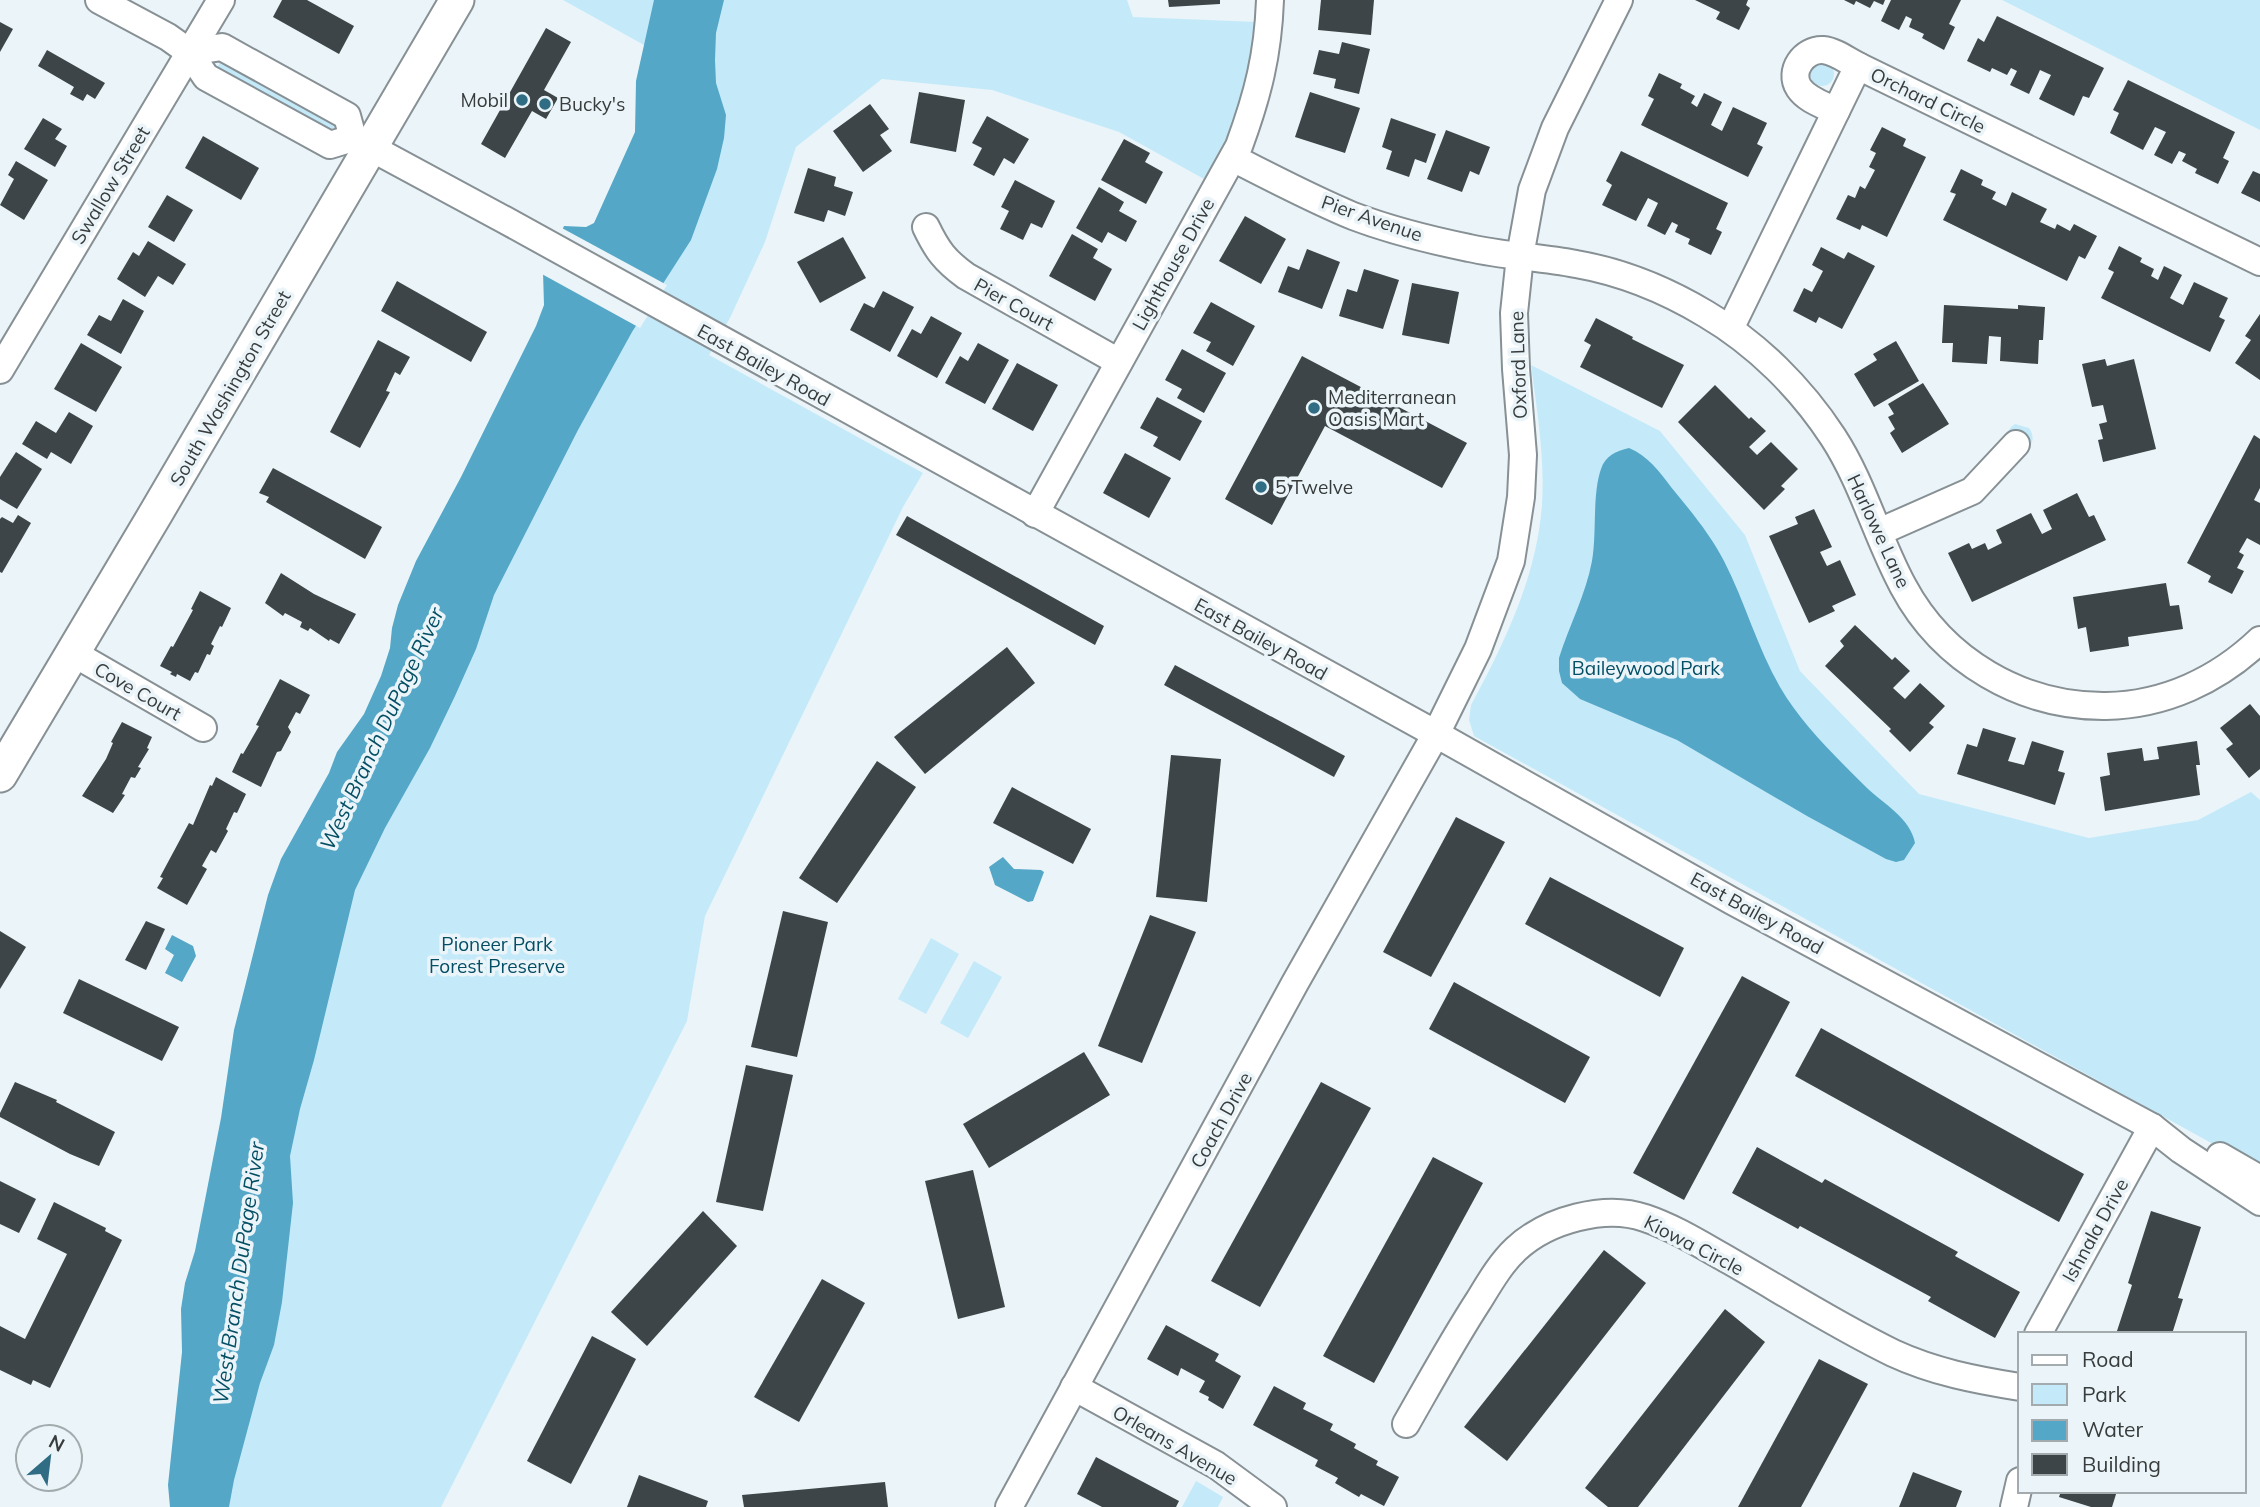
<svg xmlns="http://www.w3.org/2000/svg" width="2260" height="1507" viewBox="0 0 2260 1507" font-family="Mulish,sans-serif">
	<rect width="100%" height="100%" fill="#ebf5f9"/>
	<g fill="#c4eafa">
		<path d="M563 0H1127L1133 17 1258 22 1254 52 1237 118 1204 179 1119 132 992 90 882 79 796 147 765 242 730 318 709 355 923 473 903 507 705 916 687 1021 441 1507H210L271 1039 692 87 644 45Z"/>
		<path d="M2002 0H2260V130Z"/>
		<path d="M221 60 337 123 332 132 218 72 217 68Z"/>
		<circle cx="1822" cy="74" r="12"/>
		<path d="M1531 365 1660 431 1745 535 1800 671 1919 794 2089 838 2198 820 2251 792 2260 800V1170L1474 736 1469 720 1471 705C1505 642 1537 576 1542 504 1545 458 1537 411 1531 365Z"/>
		<path d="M2015 424 2029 428C2034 435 2034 442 2028 448L1989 457 2011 427Z"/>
		<path d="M931 938 959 954 926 1014 898 999Z"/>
		<path d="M974 961 1002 977 968 1038 940 1023Z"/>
		<path d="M1196 1481 1223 1497 1218 1507H1182Z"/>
	</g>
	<g fill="#54a7c7">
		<path d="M654 0H724L716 33 715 60 716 83 726 115 724 138 717 169 691 240 632 332 578 430 494 595 476 649 455 696 430 748 385 828 355 890 314 1060 300 1109 290 1156 293 1203 282 1302 274 1345 260 1383 234 1480 229 1507H170L168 1485 182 1352 181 1309 185 1283 195 1251 221 1118 234 1030 268 895 281 859 329 773 337 752 364 714 381 676 390 648 392 628 398 605 416 561 461 477 536 326 544 305 543 272 564 226 586 227 594 223 635 132 636 81Z"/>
		<path d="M1629 448C1648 456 1659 471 1671 487 1690 510 1710 534 1724 561 1745 602 1757 647 1780 687 1802 725 1837 758 1867 788 1884 804 1911 819 1915 843L1904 860 1896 862 1886 859 1807 816 1677 740 1580 699 1562 683 1559 671V658C1569 626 1586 594 1592 561 1597 532 1592 495 1601 469 1605 456 1616 451 1629 448Z"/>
		<path d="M1003 857 1014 869 1041 870 1044 872 1033 901 1028 902 995 885 989 867Z"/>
		<path d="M172 935 193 946 196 956 182 982 165 973 174 955 165 949Z"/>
	</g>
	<path fill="#ebf5f9" d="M560 227 667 285 640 328 540 273Z"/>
	<g fill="#3d4548">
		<path d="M282 0H307L354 26 339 54 273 17Z"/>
		<path d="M1168 0H1220V4L1169 7Z"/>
		<path d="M1321 0H1374L1371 35 1318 30Z"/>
		<path d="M1695 0H1748L1746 5 1750 8 1739 30 1716 19 1720 12Z"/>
		<path d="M1844 0H1885L1883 5 1874 1 1870 8 1856 1 1854 5Z"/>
		<path d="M1891 0H1961L1949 24 1955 27 1944 50 1922 38 1924 34 1909 27 1912 19 1906 16 1899 30 1881 21Z"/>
		<path d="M1997 16 2104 68 2089 98 2083 96 2074 116 2039 99 2051 75 2040 70 2029 94 2010 85 2017 71 2011 68 2007 75 1992 68 1990 72 1967 61 1978 38 1984 42Z"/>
		<path d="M0 22 13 29 0 52Z"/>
		<path d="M546 28 571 42 544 90 558 98 546 119 532 111 505 158 481 144Z"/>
		<path d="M1342 42 1370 49 1359 94 1334 88 1336 79 1313 74 1319 50 1339 54Z"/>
		<path d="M47 50 105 83 95 99 87 94 83 101 70 94 74 87 38 66Z"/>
		<path d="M1659 73 1682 84 1680 88 1695 96 1691 103 1697 107 1704 93 1722 102 1711 125 1722 131 1733 107 1767 123 1757 144 1763 147 1748 177 1641 125 1654 99 1648 96Z"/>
		<path d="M2128 80 2235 132 2223 158 2229 161 2218 184 2195 173 2197 169 2182 161 2186 154 2179 151 2172 164 2154 155 2166 132 2155 127 2143 150 2110 133 2119 113 2113 110Z"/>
		<path d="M919 92 965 100 956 152 910 143Z"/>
		<path d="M1310 92 1360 108 1345 153 1295 137Z"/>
		<path d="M870 104 889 129 880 135 892 151 863 172 833 131Z"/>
		<path d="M987 116 1029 139 1014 164 1004 158 994 176 973 165 982 148 972 143Z"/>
		<path d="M43 118 62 129 55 139 67 146 55 167 24 149Z"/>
		<path d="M1391 118 1436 134 1426 163 1415 159 1409 177 1386 169 1392 151 1382 147Z"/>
		<path d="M1882 127 1906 139 1903 146 1926 157 1887 237 1862 225 1860 230 1836 219 1848 195 1855 198 1860 186 1865 189 1875 170 1869 167 1876 153 1870 150Z"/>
		<path d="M1446 130 1490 147 1479 175 1470 171 1462 192 1427 179Z"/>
		<path d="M203 136 259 168 241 200 185 168Z"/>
		<path d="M1124 139 1150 153 1145 162 1163 172 1146 204 1101 180Z"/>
		<path d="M1621 151 1728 203 1716 229 1722 232 1711 255 1688 244 1690 239 1675 232 1678 225 1672 222 1665 235 1647 226 1658 203 1648 198 1636 221 1602 205 1612 185 1606 181Z"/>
		<path d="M16 161 48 180 24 220 0 205 14 179 8 175Z"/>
		<path d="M808 168 836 177 834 186 853 192 845 216 828 210 824 222 794 213Z"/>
		<path d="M1961 169 1983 180 1981 185 1996 192 1992 199 2006 206 2012 192 2047 209 2040 222 2055 229 2057 224 2070 231 2074 224 2097 236 2085 259 2079 256 2067 281 1943 220 1956 194 1950 192Z"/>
		<path d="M2253 171 2260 174V202L2241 193Z"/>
		<path d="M1015 180 1055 201 1042 228 1031 223 1023 240 1000 229 1009 211 1001 207Z"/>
		<path d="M1099 187 1124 202 1119 211 1137 221 1126 242 1108 232 1102 243 1076 228Z"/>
		<path d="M167 195 193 210 174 242 148 227Z"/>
		<path d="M1245 216 1286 239 1261 284 1219 261Z"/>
		<path d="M1072 234 1098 249 1093 258 1112 269 1095 301 1049 276Z"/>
		<path d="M843 237 866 278 820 303 797 262Z"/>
		<path d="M148 241 186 264 173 285 158 276 145 297 117 279 133 252 139 256Z"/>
		<path d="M2119 246 2142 258 2140 262 2154 269 2151 276 2158 280 2164 266 2182 275 2170 298 2183 305 2194 282 2228 298 2219 317 2225 320 2210 352 2101 298 2114 272 2108 269Z"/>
		<path d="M1821 247 1844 259 1848 252 1875 266 1842 329 1819 317 1816 323 1793 311 1804 288 1812 292 1823 271 1812 265Z"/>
		<path d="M1307 249 1340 262 1322 309 1278 292 1288 266 1299 270Z"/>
		<path d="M1364 269 1399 280 1383 329 1339 316 1347 289 1357 292Z"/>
		<path d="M397 281 487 332 471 362 381 311Z"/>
		<path d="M1412 283 1459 292 1449 344 1402 335Z"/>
		<path d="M883 291 914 307 890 352 850 330 864 303 874 308Z"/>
		<path d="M123 299 144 311 121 354 87 335 99 315 111 321Z"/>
		<path d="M1211 302 1255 326 1233 366 1206 351 1211 342 1193 333Z"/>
		<path d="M1944 305 2018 309V305L2045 307 2043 340H2039L2038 364 2000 361 2001 337 1989 336 1987 364 1952 362 1953 343H1942Z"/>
		<path d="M2260 314V380L2235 363 2251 340 2245 336Z"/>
		<path d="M931 316 962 333 937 378 897 356 912 329 921 334Z"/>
		<path d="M1596 318 1633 337 1632 339 1684 365 1662 408 1580 367 1591 345 1584 341Z"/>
		<path d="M378 340 410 357 400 375 395 372 386 391 390 392 360 448 330 432Z"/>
		<path d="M1896 341 1919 381 1874 407 1854 374 1877 360 1873 354Z"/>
		<path d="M81 343 122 367 96 412 54 389Z"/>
		<path d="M978 343 1009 360 985 404 945 383 960 356 968 361Z"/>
		<path d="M1182 349 1226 373 1204 413 1177 398 1182 389 1165 380Z"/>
		<path d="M1302 356 1467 443 1442 488 1325 426 1272 525 1225 499Z"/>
		<path d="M2105 359 2107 366 2134 359 2156 449 2103 462 2098 440 2103 439 2099 424 2107 422 2103 405 2092 407 2082 364Z"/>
		<path d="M1017 363 1058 385 1033 431 992 409Z"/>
		<path d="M1923 383 1949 424 1902 453 1890 433 1895 429 1888 417 1894 414 1888 404Z"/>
		<path d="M1715 385 1749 419 1751 417 1766 431 1749 447 1757 455 1771 442 1798 469 1781 486 1785 489 1764 510 1678 422Z"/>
		<path d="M1157 397 1202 421 1180 461 1153 446 1158 437 1140 428Z"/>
		<path d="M69 412 93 426 71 464 51 452 47 459 22 444 36 421 56 433Z"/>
		<path d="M2254 435 2260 439V488L2254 500 2260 503V545L2247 538 2239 552 2244 555 2237 568 2244 571 2232 594 2208 582 2211 576 2187 563Z"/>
		<path d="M16 452 42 469 17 509 0 499V477Z"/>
		<path d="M1125 453 1171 478 1149 518 1103 493Z"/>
		<path d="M273 468 382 527 365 559 266 502 269 497 259 493Z"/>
		<path d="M2077 493 2089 517 2094 515 2106 540 1972 602 1948 553 1969 543 1972 549 1985 543 1988 550 2002 543 1996 530 2031 513 2042 534 2052 529 2043 510Z"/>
		<path d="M1814 509 1832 547 1820 552 1827 566 1840 560 1856 595 1832 606 1835 611 1809 623 1769 536 1798 524 1795 517Z"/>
		<path d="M18 515 31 523 2 573 0 572V519L2 517 13 523Z"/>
		<path d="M907 516 1104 626 1095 645 896 535Z"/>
		<path d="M281 573 314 594 356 614 339 644 330 639 329 641 310 628 308 631 300 627 302 622 285 613 283 616 265 603Z"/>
		<path d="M2166 583 2170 606 2179 605 2183 629 2128 637 2129 646 2090 652 2086 627 2078 629 2073 597Z"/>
		<path d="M200 591 231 608 222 627 220 626 211 644 214 646 210 655 207 654 198 673 195 672 190 681 177 674 176 677 170 674 172 672 160 666 171 646 173 647 193 610 191 609Z"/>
		<path d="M1855 625 1892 660 1895 657 1910 671 1893 688 1905 699 1920 683 1945 706 1929 723 1934 727 1910 752 1889 731 1891 729 1825 666 1844 646 1840 641Z"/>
		<path d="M1007 647 1035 683 925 774 894 737Z"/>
		<path d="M1175 665 1345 756 1334 777 1164 685Z"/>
		<path d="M280 679 310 695 300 714 296 712 288 727 291 732 281 751 277 752 261 787 232 772 241 753 243 754 259 726 256 725Z"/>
		<path d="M2250 704 2260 716V769L2249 778 2226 749 2233 744 2220 728Z"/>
		<path d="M122 722 152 737 147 748 149 749 138 767 141 768 135 778 131 777 122 794 125 795 113 813 82 796 106 759 113 743 111 742Z"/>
		<path d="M1983 728 2016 738 2008 761 2024 765 2032 741 2064 751 2058 771 2065 773 2055 805 1957 774 1967 744 1977 747Z"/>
		<path d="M2197 741 2200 765H2196L2200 795 2105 811 2100 777 2110 775 2107 753 2142 748 2144 761 2159 759 2157 747Z"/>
		<path d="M1171 755 1221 759 1207 902 1156 897Z"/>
		<path d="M877 761 916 787 837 903 799 878Z"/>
		<path d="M216 777 246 794 237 813 234 812 226 829 228 831 216 853 211 850 202 866 207 869 187 905 157 888 163 878 160 877 189 823 193 825 210 785 212 786Z"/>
		<path d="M1012 787 1091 829 1073 864 993 823Z"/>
		<path d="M1456 817 1505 842 1431 977 1383 952Z"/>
		<path d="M1550 877 1684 948 1660 997 1525 924Z"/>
		<path d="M783 911 828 922 797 1057 751 1047Z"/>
		<path d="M1150 915 1196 932 1142 1063 1098 1046Z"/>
		<path d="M146 921 165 929 146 970 125 960Z"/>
		<path d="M0 931 26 947 0 989Z"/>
		<path d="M1742 976 1790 1002 1684 1200 1633 1173Z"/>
		<path d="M79 979 179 1027 162 1061 63 1013Z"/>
		<path d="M1454 982 1590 1057 1565 1103 1429 1029Z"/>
		<path d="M1821 1028 2084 1174 2059 1222 1795 1076Z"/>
		<path d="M1084 1052 1110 1095 989 1168 963 1124Z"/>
		<path d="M746 1065 793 1075 763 1211 716 1202Z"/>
		<path d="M15 1082 57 1100 56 1102 115 1132 99 1166 70 1154 0 1117V1113Z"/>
		<path d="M1321 1082 1371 1108 1260 1307 1211 1281Z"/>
		<path d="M1757 1147 1822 1183 1825 1179 1958 1252 1955 1256 2020 1292 1995 1338 1928 1301 1931 1297 1800 1226 1798 1229 1732 1193Z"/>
		<path d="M1433 1157 1483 1183 1374 1383 1323 1356Z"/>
		<path d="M973 1170 1005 1307 958 1319 925 1181Z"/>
		<path d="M0 1181 36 1199 19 1233 0 1224Z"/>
		<path d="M54 1202 106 1228 105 1231 122 1240 50 1388 33 1380 31 1385 0 1370V1326L25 1339 67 1254 37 1239Z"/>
		<path d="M703 1211 737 1246 647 1346 611 1312Z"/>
		<path d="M2151 1211 2201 1227 2178 1298 2183 1299 2172 1334H2116L2132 1285 2128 1283Z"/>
		<path d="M1604 1250 1646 1283 1507 1461 1464 1427Z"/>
		<path d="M822 1279 865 1303 799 1422 754 1397Z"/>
		<path d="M1725 1309 1765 1342 1638 1507H1608L1585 1488Z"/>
		<path d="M1166 1325 1219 1354 1215 1361 1241 1376 1223 1409 1208 1400 1209 1397 1199 1392 1205 1381 1181 1368 1178 1376 1147 1359Z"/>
		<path d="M592 1336 636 1359 571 1484 527 1461Z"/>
		<path d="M1819 1359 1868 1384 1801 1507H1738Z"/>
		<path d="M1274 1386 1306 1403 1303 1409 1333 1424 1330 1430 1356 1444 1354 1448 1378 1461 1376 1465 1399 1477 1384 1506 1361 1494 1359 1497 1335 1483 1338 1478 1315 1466 1318 1460 1253 1425Z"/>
		<path d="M1096 1457 1179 1501 1176 1507H1102L1077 1494Z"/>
		<path d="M1913 1472 1962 1491 1956 1507H1899Z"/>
		<path d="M639 1475 708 1501 706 1507H627Z"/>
		<path d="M885 1482 888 1507H744L742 1495Z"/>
		<path d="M2061 1491H2117L2112 1507H2091L2059 1497Z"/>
	</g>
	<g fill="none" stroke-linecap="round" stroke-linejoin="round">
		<g stroke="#879094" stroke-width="30">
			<g id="minor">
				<path d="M99 0 168 37 189 52 206 77 330 145 353 138 505 220 1436 734 1732 901 2152 1127 2181 1150 2260 1202"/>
				<path d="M189 52 222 47 347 116 353 138"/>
				<path d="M1836 111C1824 105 1807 100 1799 88 1788 71 1804 49 1823 50 1835 51 1848 61 1858 66"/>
				<path d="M1233 158C1272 178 1312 199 1353 216 1390 230 1430 240 1469 248 1504 256 1541 257 1576 264 1622 272 1666 290 1706 314 1757 344 1801 388 1833 437 1863 483 1877 538 1903 586 1943 661 2022 707 2106 706 2165 705 2218 680 2260 640"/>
				<path d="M926 227C937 250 945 261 966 276L1119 362"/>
				<path d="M1730 329 1858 66 2260 262"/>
				<path d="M0 370 221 0"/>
				<path d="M1035 514 1239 146C1258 94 1268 55 1270 0"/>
				<path d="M1879 532 1972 491 2016 444"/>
				<path d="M73 653 203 728"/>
				<path d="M2220 1156 2260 1179"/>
				<path d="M2038 1334 2152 1127"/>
				<path d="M1074 1387 1216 1465 1273 1507"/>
				<path d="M1406 1424C1430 1382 1453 1340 1479 1300 1490 1282 1501 1263 1516 1249 1547 1220 1605 1204 1645 1218 1675 1228 1703 1246 1730 1261 1784 1292 1837 1326 1893 1353 1934 1372 1976 1380 2020 1387"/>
				<path d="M1009 1507 1295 983 1436 734 1478 649 1511 561 1521 497 1523 455 1516 369 1514 313 1520 256 1532 190 1555 128 1619 0"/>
				<path d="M2014 1507 2020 1481"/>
			</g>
		</g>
		<g stroke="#879094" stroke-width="37">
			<path id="major" d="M0 775 156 513 457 0"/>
		</g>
		<use href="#minor" stroke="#fff" stroke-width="26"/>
		<use href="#major" stroke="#fff" stroke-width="33"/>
	</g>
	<g fill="#306d84" stroke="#ebf5f9" stroke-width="2.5">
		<circle cx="522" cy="100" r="7"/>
		<circle cx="545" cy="104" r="7"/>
		<circle cx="1314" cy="408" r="7"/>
		<circle cx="1261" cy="487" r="7"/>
	</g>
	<g text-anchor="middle" stroke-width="7" stroke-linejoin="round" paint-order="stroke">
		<g font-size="19" fill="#383c3d" stroke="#ebf5f9" text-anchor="start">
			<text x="508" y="107" text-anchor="end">Mobil</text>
			<text x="559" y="111">Bucky's</text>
			<text x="1328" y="404">Mediterranean<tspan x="1328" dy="22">Oasis Mart</tspan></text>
			<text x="1275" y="494">5 Twelve</text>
		</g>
		<g font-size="19" fill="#383c3d" stroke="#ebf5f9">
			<text transform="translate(1928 100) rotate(26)" y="7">Orchard Circle</text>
			<text transform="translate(110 185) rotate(-59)" y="7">Swallow Street</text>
			<text transform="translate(1372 218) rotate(19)" y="7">Pier Avenue</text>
			<text transform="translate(1173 264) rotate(-61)" y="7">Lighthouse Drive</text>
			<text transform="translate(1014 304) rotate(29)" y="7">Pier Court</text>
			<text transform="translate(764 365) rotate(29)" y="7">East Bailey Road</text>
			<text transform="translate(1518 365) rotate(-92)" y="7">Oxford Lane</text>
			<text transform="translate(230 388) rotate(-60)" y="7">South Washington Street</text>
			<text transform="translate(1879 531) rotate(65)" y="7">Harlowe Lane</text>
			<text transform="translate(1261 639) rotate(29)" y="7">East Bailey Road</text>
			<text transform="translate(138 691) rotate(30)" y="7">Cove Court</text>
			<text transform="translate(1757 913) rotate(29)" y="7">East Bailey Road</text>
			<text transform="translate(1221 1120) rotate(-61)" y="7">Coach Drive</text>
			<text transform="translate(2095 1230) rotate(-61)" y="7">Ishnala Drive</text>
			<text transform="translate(1694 1245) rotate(27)" y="7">Kiowa Circle</text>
			<text transform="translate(1175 1445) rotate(30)" y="7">Orleans Avenue</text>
		</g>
		<g font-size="19" fill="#044e65" stroke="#ebf5f9">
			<text x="1646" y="675">Baileywood Park</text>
			<text x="497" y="951">Pioneer Park<tspan x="497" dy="22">Forest Preserve</tspan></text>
		</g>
		<g font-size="21" font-style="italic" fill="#054f65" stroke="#ebf5f9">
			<text transform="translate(382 729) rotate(-65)" y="7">West Branch DuPage River</text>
			<text transform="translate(239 1273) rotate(-82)" y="7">West Branch DuPage River</text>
		</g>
	</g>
	<rect x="2018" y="1332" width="228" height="161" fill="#ebf5f9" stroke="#a3abae" stroke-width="2"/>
	<rect x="2032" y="1355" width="35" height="10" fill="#ffffff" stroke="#a3abae" stroke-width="2"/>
	<text x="2082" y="1367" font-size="21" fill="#383c3d">Road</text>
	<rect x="2032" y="1384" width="35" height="21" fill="#c4eafa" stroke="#a3abae" stroke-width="2"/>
	<text x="2082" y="1402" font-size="21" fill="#383c3d">Park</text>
	<rect x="2032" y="1420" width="35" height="21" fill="#54a7c7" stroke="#a3abae" stroke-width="2"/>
	<text x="2082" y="1437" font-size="21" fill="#383c3d">Water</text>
	<rect x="2032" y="1454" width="35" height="21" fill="#3d4548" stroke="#a3abae" stroke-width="2"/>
	<text x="2082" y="1472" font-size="21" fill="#383c3d">Building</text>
	<g transform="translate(49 1458) rotate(28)"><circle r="33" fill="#ebf5f9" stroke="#a3abae" stroke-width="2"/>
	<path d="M0-5L12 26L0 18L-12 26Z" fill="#306d84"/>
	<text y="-10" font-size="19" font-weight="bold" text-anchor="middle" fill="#383c3d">N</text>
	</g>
</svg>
